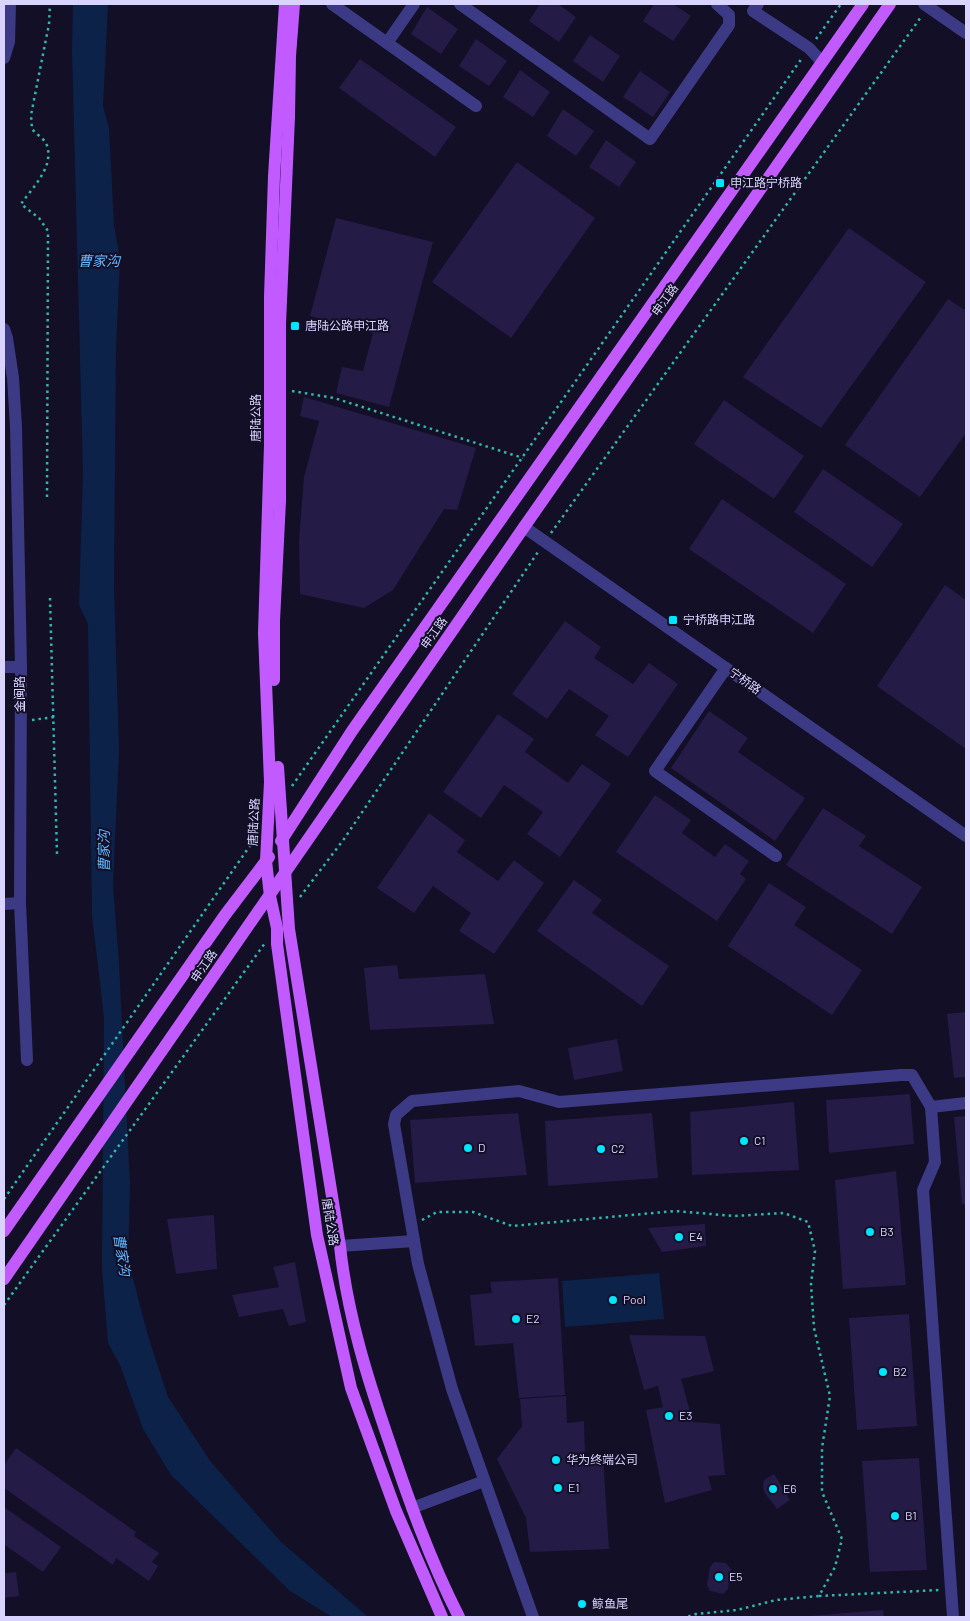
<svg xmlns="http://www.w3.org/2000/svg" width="970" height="1621" viewBox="0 0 970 1621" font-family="Barlow,'Noto Sans SC',sans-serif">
	<rect width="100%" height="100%" fill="#130f26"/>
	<g fill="#0c2248">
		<path d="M73 4H108L103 106 109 128 114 225 120 259 116 347 114 585 119 750 113 886 119 964 130 1184 128 1259 148 1336 168 1397 211 1462 281 1542 368 1617H332L290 1591 171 1475 143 1429 120 1365 108 1343 102 1270 104 1017 92 916 88 624 79 605 83 473 72 51Z"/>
		<path d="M659 1273 664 1319 565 1327 562 1281Z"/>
	</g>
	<g fill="#241b47">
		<path d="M540 4H558L576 17 559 42 529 21Z"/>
		<path d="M654 4H673L691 16 673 41 643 21Z"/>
		<path d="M427 7 458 29 441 54 411 34Z"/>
		<path d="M590 35 620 56 603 82 573 61Z"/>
		<path d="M476 39 507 61 489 86 459 66Z"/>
		<path d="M360 59 456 127 435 157 339 88Z"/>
		<path d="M520 70 550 92 533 117 503 97Z"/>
		<path d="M640 71 670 92 653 117 623 97Z"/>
		<path d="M563 109 594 131 576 156 547 136Z"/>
		<path d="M606 140 636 162 619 187 589 167Z"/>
		<path d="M517 162 595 218 511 338 432 282Z"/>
		<path d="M336 218 433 242 389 407 336 393 342 367 363 371 373 333 310 316Z"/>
		<path d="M849 228 926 282 821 428 743 377Z"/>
		<path d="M948 299 966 311V433L920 497 845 445Z"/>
		<path d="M304 397 476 448 457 510 444 509 393 590 364 608 300 594 299 540 304 477 319 421 300 416Z"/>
		<path d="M724 400 804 456 774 499 694 444Z"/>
		<path d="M823 469 903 524 872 567 794 512Z"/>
		<path d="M722 499 846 584 813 633 689 549Z"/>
		<path d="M945 585 966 600V749L877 686Z"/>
		<path d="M565 621 601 647 594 658 633 684 649 663 678 684 628 757 595 735 609 716 569 689 547 719 512 694Z"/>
		<path d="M709 711 748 738 738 752 805 798 775 841 671 768Z"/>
		<path d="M498 714 534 739 525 752 568 783 582 764 611 784 560 857 527 834 543 812 504 785 481 818 443 792Z"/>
		<path d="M655 795 691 820 682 833 715 857 725 844 749 861 740 874 746 879 717 921 616 852Z"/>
		<path d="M823 808 866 836 859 846 922 887 892 934 786 865Z"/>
		<path d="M429 813 465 840 457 852 498 881 514 860 544 883 494 954 459 931 471 913 433 886 414 913 377 888Z"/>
		<path d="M574 880 602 900 592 913 669 966 642 1006 537 931Z"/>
		<path d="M769 883 806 907 794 925 862 970 832 1015 728 946Z"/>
		<path d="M397 965 399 979 485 974 494 1024 370 1030 364 968Z"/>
		<path d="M966 1012V1077L954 1078 947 1014Z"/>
		<path d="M617 1039 623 1071 574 1080 568 1048Z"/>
		<path d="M910 1094 914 1144 829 1153 826 1100Z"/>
		<path d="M794 1102 799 1170 692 1175 690 1112Z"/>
		<path d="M518 1113 527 1175 415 1183 410 1120Z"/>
		<path d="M652 1113 658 1178 548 1186 545 1121Z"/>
		<path d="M966 1116V1204H962L954 1117Z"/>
		<path d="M896 1171 906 1285 843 1289 835 1180Z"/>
		<path d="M214 1215 217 1269 176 1274 167 1219Z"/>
		<path d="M705 1224 706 1246 662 1252 648 1228Z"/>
		<path d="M295 1262 306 1322 289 1326 283 1309 239 1317 232 1295 279 1287 273 1267Z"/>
		<path d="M558 1278 565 1395 519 1398 513 1343 475 1346 470 1295 492 1293 490 1282Z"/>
		<path d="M909 1314 917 1426 857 1430 849 1318Z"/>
		<path d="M629 1335 705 1336 714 1371 681 1379 693 1422 720 1424 725 1475 708 1476 712 1490 665 1503 646 1410 663 1407 658 1386 644 1390Z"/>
		<path d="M566 1396 567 1423 584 1421 585 1456H603L609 1549 530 1552 526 1518 497 1459 522 1426 520 1399Z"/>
		<path d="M16 1448 136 1532 134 1536 159 1553 152 1562 158 1566 149 1581 116 1558 113 1565 4 1488V1465Z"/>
		<path d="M919 1458 927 1570 870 1572 862 1461Z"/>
		<path d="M774 1474 790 1500 777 1509 764 1492 763 1486 764 1480Z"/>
		<path d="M4 1507 61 1547 43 1572 5 1545 4 1547Z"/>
		<path d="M714 1562 726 1563 731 1569 728 1589 723 1594 710 1591 707 1585 710 1567Z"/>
		<path d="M16 1572 19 1596 4 1598V1573Z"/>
		<path d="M883 1610 884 1617H808V1616Z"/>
	</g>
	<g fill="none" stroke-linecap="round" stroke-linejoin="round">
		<g stroke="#2fb8b0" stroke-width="2.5" stroke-dasharray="2.5 4" stroke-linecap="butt">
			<path d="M816 39 841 4"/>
			<path d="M292 391 334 398 523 458"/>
			<path d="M47 497 48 231 39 218 21 204C33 187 56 165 46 143 43 138 36 134 32 129L31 115 49 24 50 4"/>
			<path d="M551 533 921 17"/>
			<path d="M50 598 57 854"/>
			<path d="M32 720 54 717"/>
			<path d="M292 786 802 58"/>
			<path d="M300 897 344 839 538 552"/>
			<path d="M4 1199 254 840"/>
			<path d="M422 1220 437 1212H473L512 1226 675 1211 734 1216 784 1213 808 1222 815 1251 811 1284 814 1328 830 1396 822 1448V1492L842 1539 835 1567 819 1596 776 1600 737 1610 696 1614 687 1617"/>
			<path d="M4 1305 265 943"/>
			<path d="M819 1596 939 1590"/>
		</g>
		<g stroke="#3d3a85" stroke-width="12">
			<path d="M332 4 476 106"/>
			<path d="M460 4 650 139 729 25V15L717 4"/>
			<path d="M758 4 753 11 809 48 822 62"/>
			<path d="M924 4 966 33"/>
			<path d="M387 43 414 4"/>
			<path d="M4 58 9 42 10 4"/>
			<path d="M4 329 7 338 13 378 16 427 21 667 20 903 27 1060"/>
			<path d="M524 527 966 836"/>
			<path d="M4 667H21"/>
			<path d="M726 668 655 771 776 856"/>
			<path d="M4 904 20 903"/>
			<path d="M931 1107 966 1103"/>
			<path d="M340 1246 414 1241"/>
			<path d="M412 1508 484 1481"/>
			<path d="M533 1617 452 1389 418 1264 394 1124 396 1115 412 1101 519 1091 559 1102 901 1075H912L931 1107 935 1162 923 1190 953 1617"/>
		</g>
		<g stroke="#c25bff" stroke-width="12">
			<path d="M285 4 274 176 270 297V445L264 633 270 782 266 861 270 896 277 928V944L317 1235 351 1388 396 1511 442 1617"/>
			<path d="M274 680V621L280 501V324L289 117 290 56 294 4"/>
			<path d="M278 767 289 929 340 1246C347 1313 367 1377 389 1441 409 1501 430 1560 459 1617"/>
			<path d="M281 841 352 731 863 4"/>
			<path d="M4 1231 225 915 269 857"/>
			<path d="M4 1279 524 527 890 4"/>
		</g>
	</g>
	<g fill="#00e5ff" stroke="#130f26" stroke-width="2">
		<rect x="715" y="178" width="10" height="10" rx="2.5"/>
		<rect x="290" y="321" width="10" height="10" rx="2.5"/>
		<rect x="668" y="615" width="10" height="10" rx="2.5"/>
		<circle cx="744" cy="1141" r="5"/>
		<circle cx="468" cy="1148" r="5"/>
		<circle cx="601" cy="1149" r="5"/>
		<circle cx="870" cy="1232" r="5"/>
		<circle cx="679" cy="1237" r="5"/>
		<circle cx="613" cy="1300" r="5"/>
		<circle cx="516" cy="1319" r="5"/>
		<circle cx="883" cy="1372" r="5"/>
		<circle cx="669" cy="1416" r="5"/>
		<circle cx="556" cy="1460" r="5"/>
		<circle cx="558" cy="1488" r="5"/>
		<circle cx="773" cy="1489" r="5"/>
		<circle cx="895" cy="1516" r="5"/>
		<circle cx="719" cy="1577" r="5"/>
		<circle cx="582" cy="1604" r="5"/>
	</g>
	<g text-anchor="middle" stroke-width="4" stroke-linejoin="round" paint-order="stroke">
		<g font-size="12" fill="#d9d4ff" stroke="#130f26" text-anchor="start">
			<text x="730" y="187">申江路宁桥路</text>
			<text x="305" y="330">唐陆公路申江路</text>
			<text x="683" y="624">宁桥路申江路</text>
			<text x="754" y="1145">C1</text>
			<text x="478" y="1152">D</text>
			<text x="611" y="1153">C2</text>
			<text x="880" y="1236">B3</text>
			<text x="689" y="1241">E4</text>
			<text x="623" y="1304">Pool</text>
			<text x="526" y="1323">E2</text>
			<text x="893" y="1376">B2</text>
			<text x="679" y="1420">E3</text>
			<text x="566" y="1464">华为终端公司</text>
			<text x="568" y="1492">E1</text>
			<text x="783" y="1493">E6</text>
			<text x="905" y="1520">B1</text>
			<text x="729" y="1581">E5</text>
			<text x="592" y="1608">鲸鱼尾</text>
		</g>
		<g font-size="12" fill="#d9d4ff" stroke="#130f26">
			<text transform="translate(665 300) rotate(-55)" y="4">申江路</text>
			<text transform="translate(256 418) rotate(-90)" y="4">唐陆公路</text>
			<text transform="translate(434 633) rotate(-55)" y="4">申江路</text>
			<text transform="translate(745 681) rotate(35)" y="4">宁桥路</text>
			<text transform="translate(20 694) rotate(-90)" y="4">金闽路</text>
			<text transform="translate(254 822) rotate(-87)" y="4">唐陆公路</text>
			<text transform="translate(204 966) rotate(-56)" y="4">申江路</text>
			<text transform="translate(330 1222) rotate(81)" y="4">唐陆公路</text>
		</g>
		<g font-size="14" font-style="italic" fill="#62b6ff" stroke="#130f26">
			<text x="99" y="266">曹家沟</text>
			<text transform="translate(104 851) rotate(-91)" y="5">曹家沟</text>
			<text transform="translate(122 1255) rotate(81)" y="5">曹家沟</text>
		</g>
	</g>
	<rect width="970" height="1621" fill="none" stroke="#d9d4ff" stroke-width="10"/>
</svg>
